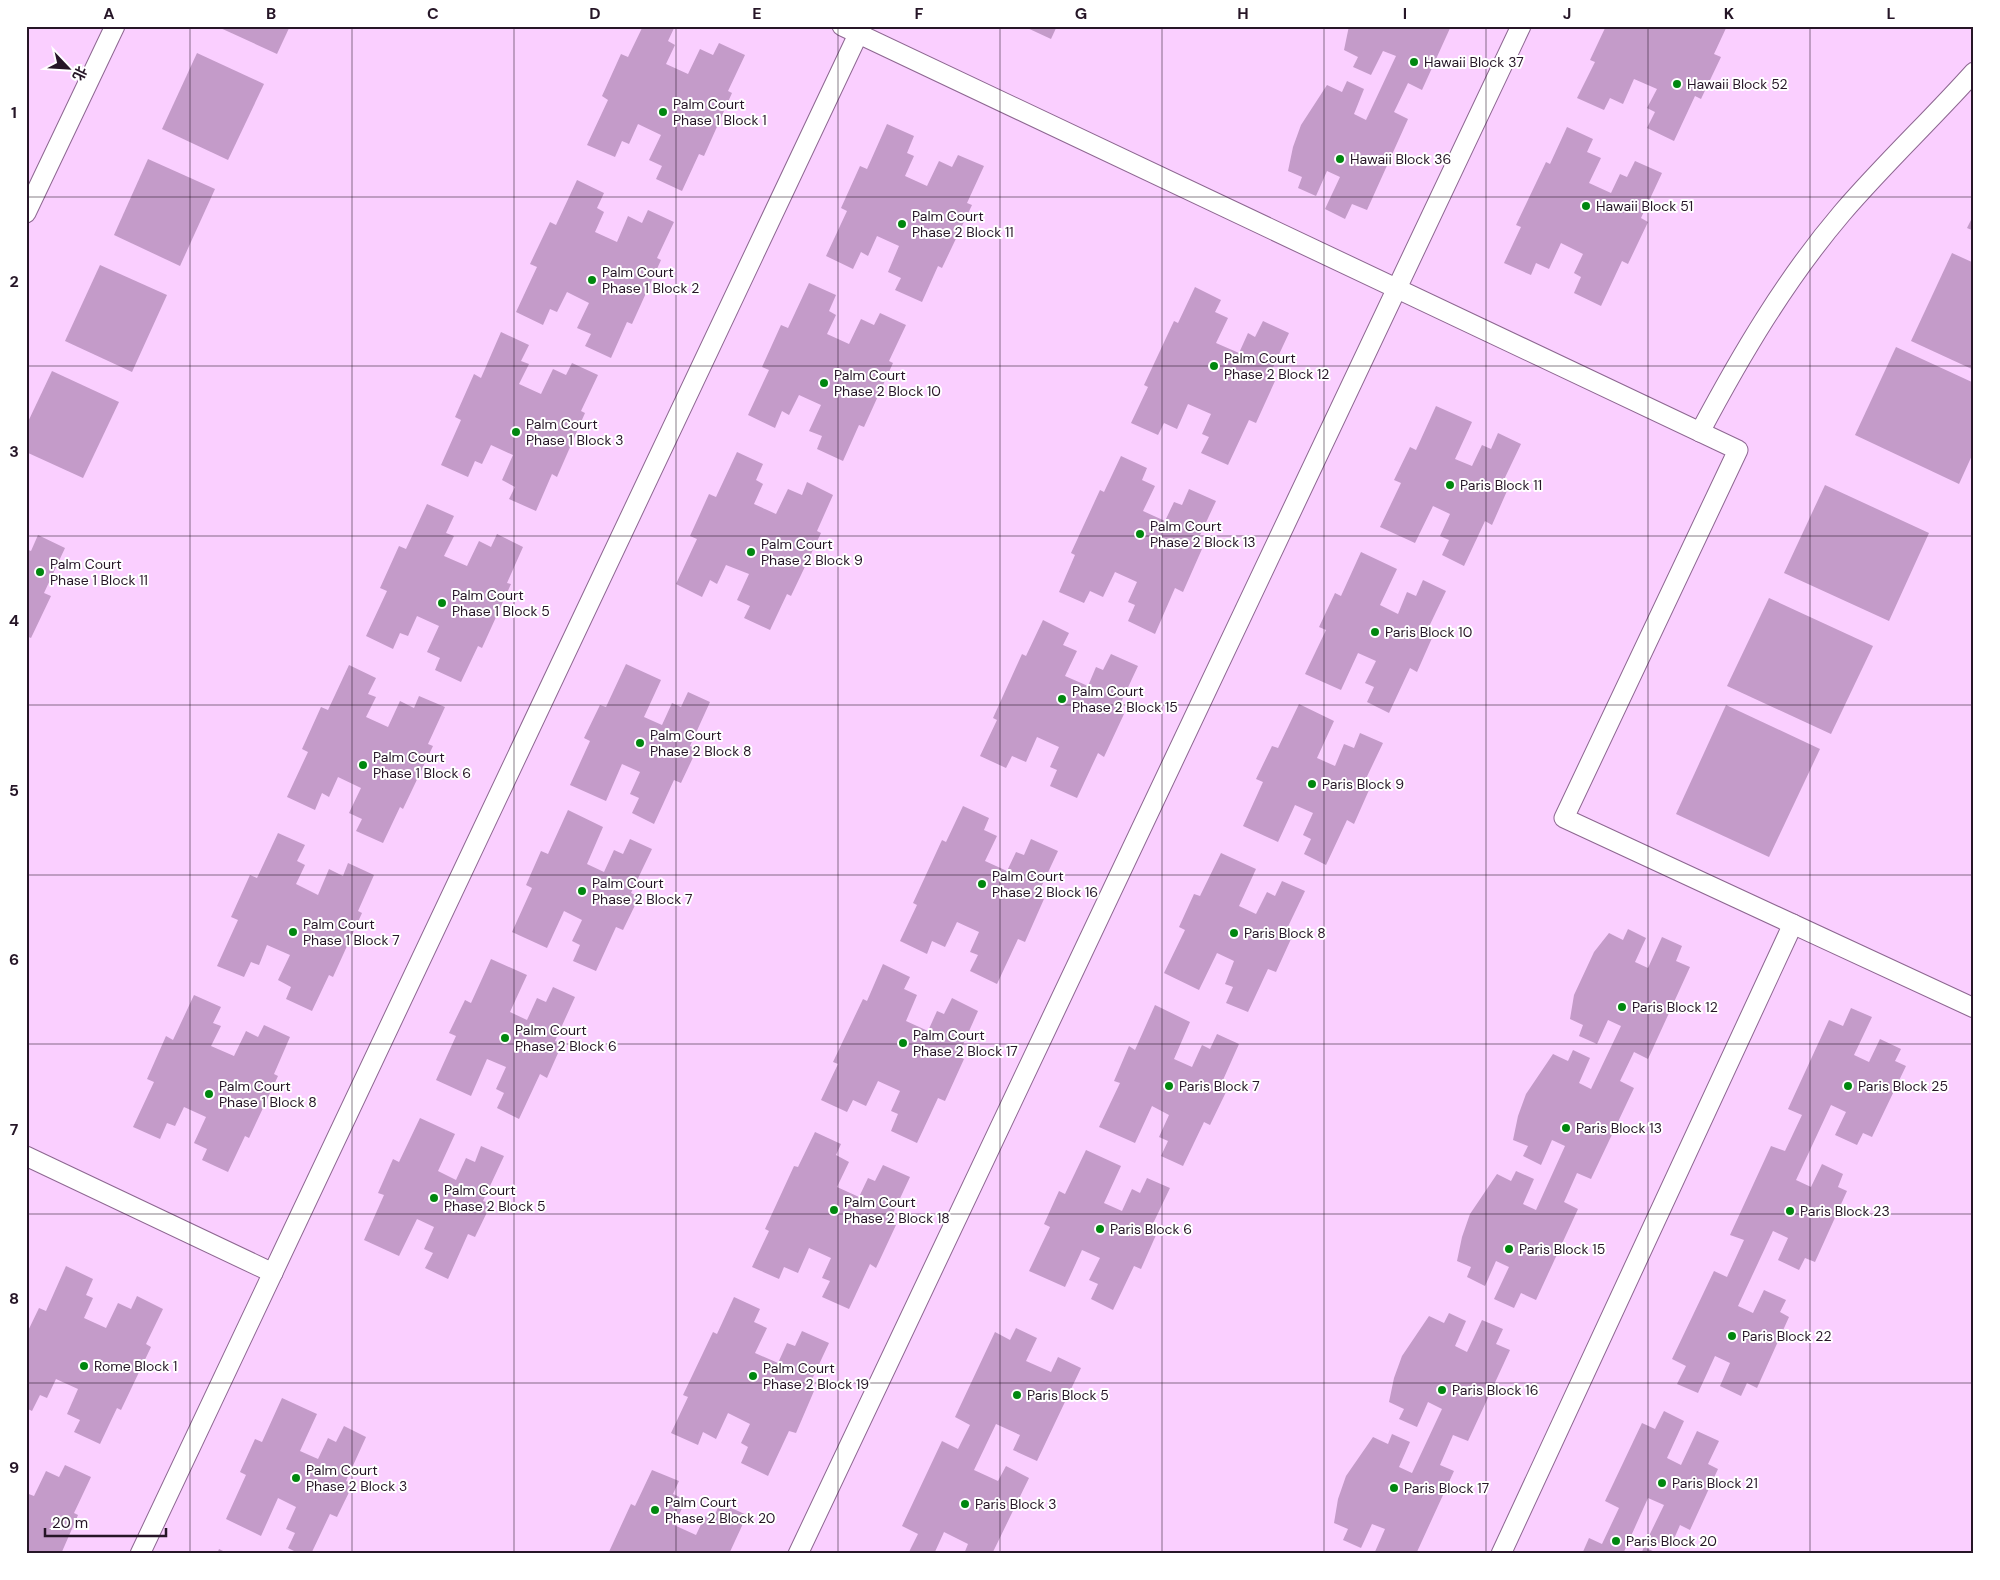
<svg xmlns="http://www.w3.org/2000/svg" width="2000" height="1580" viewBox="0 0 2000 1580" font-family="'DM Sans','Noto Sans SC',sans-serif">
	<rect width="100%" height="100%" fill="#facfff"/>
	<g fill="#c49bc9">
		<path d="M216 26H290L277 54Z"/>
		<path d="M643 26H675L668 41 675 45 666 64 688 74 700 49 713 55 719 43 745 55 728 91 732 93 704 156 699 154 682 191 656 179 662 166 649 160 661 135 638 124 629 144 622 141 615 157 587 145 608 100 602 96 621 54 628 57Z"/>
		<path d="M1023 26H1057L1051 39Z"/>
		<path d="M1349 26H1451L1422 90 1408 83 1394 112 1408 119 1367 210 1352 204 1345 219 1325 209 1340 177 1327 171 1316 196 1298 188 1302 177 1288 171 1293 147 1301 125 1327 85 1342 92 1347 81 1364 89 1354 114 1366 120 1396 56 1383 51 1371 75 1353 67 1358 57 1344 50Z"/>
		<path d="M1606 26H1679L1684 28 1685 26H1727L1714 54 1721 57 1701 99 1695 96 1674 141 1647 128 1655 112 1647 108 1657 89 1634 79 1623 104 1610 98 1604 110 1577 98 1595 62 1590 60Z"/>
		<path d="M197 53 264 84 228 160 162 129Z"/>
		<path d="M887 124 914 136 907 153 914 156 905 176 927 186 939 161 952 167 958 155 984 166 967 203 972 205 942 268 938 266 922 302 895 290 901 278 888 272 899 246 877 236 868 256 861 252 853 269 826 256 847 211 841 208 860 166 867 169Z"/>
		<path d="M1567 127 1593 139 1587 152 1601 158 1589 183 1611 193 1620 174 1627 177 1635 161 1662 173 1641 218 1648 222 1628 264 1622 261 1601 306 1574 293 1581 277 1574 273 1583 254 1561 243 1549 269 1536 263 1531 275 1504 263 1521 227 1516 225 1546 162 1550 164Z"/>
		<path d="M148 159 215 189 180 266 114 235Z"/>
		<path d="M577 180 604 193 597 208 604 212 595 232 617 242 628 216 642 223 648 210 674 222 657 258 661 260 632 324 627 322 611 358 585 346 591 334 577 328 589 303 567 292 557 312 550 309 543 325 516 312 537 267 530 264 550 222 556 225Z"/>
		<path d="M1974 214V231L1967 228Z"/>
		<path d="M1952 253 1974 263V370L1911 341Z"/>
		<path d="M100 265 167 295 132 372 65 341Z"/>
		<path d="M809 283 836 295 829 311 836 315 827 334 849 344 861 319 874 325 880 313 906 325 889 361 893 363 864 427 859 425 843 461 817 449 822 436 809 431 821 405 799 395 789 415 782 411 775 428 748 415 769 370 762 367 781 325 788 328Z"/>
		<path d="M1195 287 1221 300 1215 312 1228 318 1216 343 1239 353 1248 333 1255 337 1263 321 1289 333 1268 378 1275 381 1256 423 1249 420 1228 465 1201 453 1209 437 1202 434 1211 414 1188 404 1177 429 1164 423 1158 435 1131 423 1148 387 1144 385 1174 321 1178 323Z"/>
		<path d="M501 332 529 345 521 361 529 364 519 384 541 394 553 369 566 375 572 363 598 375 581 411 585 413 557 477 552 474 536 511 509 499 515 487 502 480 513 455 491 445 482 464 475 461 468 477 441 465 461 420 455 417 474 374 481 378Z"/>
		<path d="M1896 347 1974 383V451L1959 484 1855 435Z"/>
		<path d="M52 371 119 402 83 478 26 452V426Z"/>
		<path d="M1436 406 1472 422 1455 459 1472 466 1482 445 1491 449 1498 433 1521 444 1500 488 1507 491 1492 525 1485 521 1464 566 1442 555 1449 540 1440 536 1450 514 1433 506 1415 543 1380 527 1401 483 1394 480 1410 447 1416 450Z"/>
		<path d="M737 452 763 464 756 480 763 484 754 504 776 514 788 489 802 495 807 482 833 495 817 531 821 533 791 596 787 594 770 630 744 618 750 606 737 600 749 574 726 565 717 584 710 580 702 597 676 584 697 539 690 536 709 494 716 497Z"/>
		<path d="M1121 456 1147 468 1142 480 1155 486 1143 511 1165 521 1174 502 1182 505 1189 489 1216 501 1195 546 1202 549 1183 592 1175 588 1155 634 1128 621 1135 605 1128 602 1137 582 1115 572 1103 597 1090 591 1084 603 1059 592 1075 555 1071 553 1100 490 1104 492Z"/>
		<path d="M1825 485 1929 533 1889 621 1784 573Z"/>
		<path d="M427 504 454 516 446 533 454 536 444 556 467 566 479 541 491 547 497 534 523 547 507 583 511 584 482 648 478 646 461 682 435 670 440 658 427 652 439 626 417 616 408 636 400 633 393 649 366 636 387 591 380 588 399 546 406 549Z"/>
		<path d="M38 535 65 548 44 593 51 596 31 638 26 636V549L31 551Z"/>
		<path d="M1361 552 1397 569 1380 605 1398 614 1407 592 1416 596 1423 580 1446 591 1425 635 1432 638 1417 672 1410 668 1389 713 1367 702 1374 687 1365 683 1376 661 1358 653 1341 690 1305 674 1326 630 1319 627 1335 593 1341 596Z"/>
		<path d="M1769 598 1873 646 1831 734 1727 686Z"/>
		<path d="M1043 620 1069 633 1063 645 1077 651 1065 676 1088 686 1096 667 1103 670 1111 654 1138 666 1117 711 1124 714 1104 757 1098 753 1077 798 1050 786 1057 770 1050 767 1059 747 1037 737 1026 762 1012 756 1006 768 980 756 997 720 993 718 1022 654 1026 656Z"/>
		<path d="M626 664 661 680 644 717 662 725 672 703 681 707 688 692 710 702 690 746 697 749 681 783 674 780 654 824 632 813 639 798 630 794 640 772 622 764 606 801 570 785 590 741 584 738 600 705 606 707Z"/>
		<path d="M349 665 376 678 368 694 376 697 366 717 388 727 400 701 414 708 419 696 445 707 428 744 433 746 403 809 400 807 383 843 356 831 362 819 349 813 361 788 338 777 329 797 322 793 315 810 287 797 308 752 302 749 321 707 328 710Z"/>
		<path d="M1299 704 1334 721 1317 758 1335 766 1344 744 1354 748 1360 733 1383 743 1362 787 1369 790 1354 824 1347 820 1326 865 1304 854 1311 839 1303 835 1313 813 1295 805 1278 842 1243 826 1263 782 1256 779 1272 746 1278 748Z"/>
		<path d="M1726 705 1820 749 1769 857 1676 814Z"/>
		<path d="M963 806 989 818 984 830 997 836 985 861 1007 871 1016 852 1024 855 1031 839 1058 851 1037 896 1044 899 1025 942 1018 939 997 984 970 971 978 955 970 952 979 932 957 922 945 947 932 941 927 954 900 941 917 905 913 903 942 840 946 842Z"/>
		<path d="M568 810 603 827 587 864 604 872 614 850 623 854 630 839 652 849 631 893 639 897 623 930 616 927 596 971 573 961 580 945 572 941 582 920 564 911 547 948 512 932 532 888 526 885 541 851 548 854Z"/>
		<path d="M278 833 305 845 297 861 305 865 296 884 318 895 329 869 343 876 348 863 374 875 358 911 362 913 333 977 329 975 312 1011 286 999 291 987 278 980 290 955 267 945 259 965 251 962 244 977 217 966 238 920 231 917 250 875 257 878Z"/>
		<path d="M1221 853 1256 869 1239 906 1256 914 1267 892 1275 896 1282 881 1305 891 1284 935 1291 939 1276 972 1268 969 1248 1012 1226 1003 1233 987 1225 984 1234 961 1217 953 1199 990 1164 973 1185 930 1179 927 1194 894 1200 896Z"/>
		<path d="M1628 929 1646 938 1635 962 1648 968 1662 937 1682 946 1676 961 1690 967 1648 1059 1634 1052 1620 1081 1634 1088 1591 1179 1577 1173 1564 1202 1578 1209 1536 1300 1521 1293 1514 1308 1494 1299 1509 1267 1496 1261 1485 1286 1467 1277 1471 1267 1457 1261 1462 1237 1470 1214 1497 1174 1511 1181 1516 1171 1534 1179 1523 1204 1536 1210 1565 1146 1552 1140 1541 1165 1523 1156 1528 1146 1513 1140 1518 1116 1526 1094 1553 1054 1568 1061 1573 1050 1590 1058 1579 1083 1591 1089 1621 1026 1608 1020 1597 1044 1579 1036 1583 1025 1570 1019 1574 995 1594 952 1609 933 1623 940Z"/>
		<path d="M491 959 527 975 510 1012 527 1020 537 998 546 1002 553 987 575 997 555 1041 562 1044 547 1078 540 1074 519 1119 497 1108 504 1093 496 1089 506 1067 487 1059 471 1096 436 1080 456 1036 449 1033 465 1000 471 1003Z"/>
		<path d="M883 964 910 977 904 989 917 995 906 1021 928 1031 937 1011 944 1014 952 998 978 1011 958 1056 964 1059 945 1101 938 1098 917 1143 891 1131 898 1114 891 1111 900 1091 878 1081 866 1106 853 1100 847 1112 821 1100 838 1064 833 1062 863 999 867 1001Z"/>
		<path d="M194 995 221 1007 213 1023 221 1026 211 1046 234 1056 246 1031 258 1037 264 1025 290 1037 274 1074 278 1076 249 1138 245 1136 228 1172 202 1160 207 1149 194 1143 206 1117 184 1107 175 1126 167 1123 160 1139 133 1127 154 1082 147 1079 166 1036 173 1040Z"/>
		<path d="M1155 1005 1190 1022 1174 1059 1192 1067 1202 1045 1210 1049 1217 1034 1239 1044 1219 1089 1226 1092 1210 1125 1204 1122 1183 1166 1161 1156 1168 1141 1159 1137 1169 1115 1152 1106 1135 1143 1099 1127 1120 1083 1114 1081 1129 1046 1135 1050Z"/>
		<path d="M1851 1008 1872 1017 1854 1055 1869 1062 1880 1039 1901 1049 1895 1061 1906 1066 1872 1137 1863 1133 1857 1145 1835 1135 1846 1112 1831 1105 1796 1180 1811 1187 1822 1164 1843 1174 1838 1187 1847 1191 1815 1262 1805 1258 1799 1270 1778 1260 1788 1238 1773 1231 1738 1306 1753 1313 1764 1290 1786 1300 1780 1312 1789 1317 1757 1388 1747 1383 1741 1396 1720 1386 1730 1363 1715 1356 1698 1393 1677 1384 1686 1366 1672 1359 1714 1271 1727 1277 1744 1240 1730 1235 1771 1146 1785 1151 1802 1115 1788 1109 1829 1020 1843 1026Z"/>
		<path d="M420 1118 455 1134 438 1171 456 1180 466 1158 475 1162 481 1146 504 1156 483 1201 491 1204 475 1237 468 1234 448 1279 425 1268 433 1253 424 1249 434 1227 417 1219 399 1256 364 1240 384 1195 378 1193 393 1159 399 1162Z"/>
		<path d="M815 1132 841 1144 836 1155 849 1162 837 1187 859 1197 868 1178 875 1181 883 1165 910 1177 889 1222 896 1225 876 1268 870 1264 849 1309 822 1297 830 1281 822 1278 831 1258 809 1248 798 1273 784 1267 779 1279 752 1267 769 1231 765 1229 794 1166 798 1167Z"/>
		<path d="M1086 1150 1121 1166 1104 1203 1122 1211 1132 1189 1140 1193 1147 1178 1170 1188 1149 1232 1156 1235 1141 1269 1134 1266 1113 1310 1091 1299 1098 1284 1089 1280 1100 1258 1082 1250 1065 1287 1029 1271 1050 1227 1044 1224 1059 1191 1065 1194Z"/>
		<path d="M66 1266 93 1279 86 1295 93 1298 84 1318 106 1328 118 1303 131 1309 137 1296 163 1309 146 1344 151 1347 121 1410 117 1408 100 1444 74 1432 80 1420 67 1414 78 1389 56 1379 47 1398 40 1395 32 1411 26 1408V1335L39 1308 46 1311Z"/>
		<path d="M734 1297 760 1309 754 1322 767 1328 755 1353 778 1363 787 1343 795 1346 802 1331 829 1343 808 1388 814 1391 796 1433 789 1431 768 1476 741 1463 748 1447 741 1443 750 1424 728 1413 716 1439 703 1432 698 1445 671 1433 688 1397 683 1395 713 1332 717 1334Z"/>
		<path d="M1449 1313 1466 1321 1455 1346 1467 1352 1482 1320 1503 1329 1496 1344 1510 1350 1468 1441 1453 1435 1440 1465 1454 1471 1416 1554H1374L1385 1529 1372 1524 1361 1548 1343 1540 1348 1529 1334 1523 1338 1499 1346 1476 1373 1437 1388 1444 1392 1434 1410 1442 1399 1467 1412 1473 1442 1409 1428 1402 1417 1427 1399 1419 1404 1409 1389 1402 1394 1378 1402 1356 1429 1316 1444 1323Z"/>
		<path d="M1016 1328 1037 1338 1026 1361 1051 1372 1058 1357 1081 1368 1037 1461 1013 1450 1020 1435 996 1424 974 1470 998 1481 1006 1466 1029 1478 992 1554H964L968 1544 944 1532 934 1554H908L918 1534 902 1526 942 1441 958 1449 970 1425 955 1417 995 1332 1010 1340Z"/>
		<path d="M282 1398 317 1414 300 1451 318 1459 328 1438 336 1442 344 1426 366 1437 346 1481 353 1484 337 1517 330 1514 311 1554H300L288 1548 295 1533 286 1529 296 1507 278 1498 261 1536 226 1519 246 1475 240 1472 255 1439 262 1442Z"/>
		<path d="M1664 1411 1684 1421 1667 1458 1681 1465 1697 1431 1719 1441 1708 1464 1718 1469 1690 1530 1680 1525 1670 1548 1648 1538 1664 1505 1648 1498 1623 1554H1582L1589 1538 1602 1544 1619 1508 1605 1501 1642 1423 1655 1429Z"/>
		<path d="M65 1465 91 1477 74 1513 78 1515 61 1554H26V1493L34 1496 46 1471 59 1477Z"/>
		<path d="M652 1470 679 1481 673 1494 686 1500 674 1525 696 1535 705 1516 713 1519 720 1503 747 1515 729 1554H608L631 1504 635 1506Z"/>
		<path d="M1644 1547 1659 1554H1641Z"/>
		<path d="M219 1549 229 1554H217Z"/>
	</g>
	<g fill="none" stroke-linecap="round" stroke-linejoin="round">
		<g stroke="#8d6791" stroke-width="21">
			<g id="lane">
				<path d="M842 26 1738 450 1564 818 1974 1008"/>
				<path d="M26 213 115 26"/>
				<path d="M1700 432C1741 355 1785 280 1842 213 1884 164 1931 120 1974 72"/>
				<path d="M26 1156 273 1273"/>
				<path d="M140 1554 862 26"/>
				<path d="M798 1554 1521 26"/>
				<path d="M1501 1554 1793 924"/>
			</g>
		</g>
		<use href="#lane" stroke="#fff" stroke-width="19"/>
	</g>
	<path fill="none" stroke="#261627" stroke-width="1" stroke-opacity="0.55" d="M190 26V1554M352 26V1554M514 26V1554M676 26V1554M838 26V1554M1000 26V1554M1162 26V1554M1324 26V1554M1486 26V1554M1648 26V1554M1810 26V1554M26 197H1974M26 366H1974M26 536H1974M26 705H1974M26 875H1974M26 1044H1974M26 1214H1974M26 1383H1974"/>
	<g fill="#00870f" stroke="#fff" stroke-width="2">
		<circle cx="1414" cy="62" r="5"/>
		<circle cx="1677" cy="84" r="5"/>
		<circle cx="663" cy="112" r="5"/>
		<circle cx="1340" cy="159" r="5"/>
		<circle cx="1586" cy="206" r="5"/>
		<circle cx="902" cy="224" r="5"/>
		<circle cx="592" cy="280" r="5"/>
		<circle cx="1214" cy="366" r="5"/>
		<circle cx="824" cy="383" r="5"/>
		<circle cx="516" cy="432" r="5"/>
		<circle cx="1450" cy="485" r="5"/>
		<circle cx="1140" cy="534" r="5"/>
		<circle cx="751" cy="552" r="5"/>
		<circle cx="40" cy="572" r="5"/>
		<circle cx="442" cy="603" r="5"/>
		<circle cx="1375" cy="632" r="5"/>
		<circle cx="1062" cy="699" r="5"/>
		<circle cx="640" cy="743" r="5"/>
		<circle cx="363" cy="765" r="5"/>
		<circle cx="1312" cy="784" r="5"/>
		<circle cx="982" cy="884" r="5"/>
		<circle cx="582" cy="891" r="5"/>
		<circle cx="293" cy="932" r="5"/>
		<circle cx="1234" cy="933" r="5"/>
		<circle cx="1622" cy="1007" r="5"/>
		<circle cx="505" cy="1038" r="5"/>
		<circle cx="903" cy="1043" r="5"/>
		<circle cx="1169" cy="1086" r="5"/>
		<circle cx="1848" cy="1086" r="5"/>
		<circle cx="209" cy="1094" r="5"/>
		<circle cx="1566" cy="1128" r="5"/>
		<circle cx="434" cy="1198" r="5"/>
		<circle cx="834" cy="1210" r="5"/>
		<circle cx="1790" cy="1211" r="5"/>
		<circle cx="1100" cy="1229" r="5"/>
		<circle cx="1509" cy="1249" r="5"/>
		<circle cx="1732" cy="1336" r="5"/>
		<circle cx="84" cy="1366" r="5"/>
		<circle cx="753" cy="1376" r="5"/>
		<circle cx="1442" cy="1390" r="5"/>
		<circle cx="1017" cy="1395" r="5"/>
		<circle cx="296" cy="1478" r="5"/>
		<circle cx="1662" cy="1483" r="5"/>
		<circle cx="1394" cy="1488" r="5"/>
		<circle cx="965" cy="1504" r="5"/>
		<circle cx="655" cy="1510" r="5"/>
		<circle cx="1616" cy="1541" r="5"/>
	</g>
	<g text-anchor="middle" stroke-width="4" stroke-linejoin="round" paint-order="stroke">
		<g font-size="14" fill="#261627" stroke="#fff" text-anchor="start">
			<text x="1424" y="67">Hawaii Block 37</text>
			<text x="1687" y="89">Hawaii Block 52</text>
			<text x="673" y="109">Palm Court<tspan x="673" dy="16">Phase 1 Block 1</tspan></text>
			<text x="1350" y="164">Hawaii Block 36</text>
			<text x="1596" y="211">Hawaii Block 51</text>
			<text x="912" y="221">Palm Court<tspan x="912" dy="16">Phase 2 Block 11</tspan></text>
			<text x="602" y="277">Palm Court<tspan x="602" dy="16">Phase 1 Block 2</tspan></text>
			<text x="1224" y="363">Palm Court<tspan x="1224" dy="16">Phase 2 Block 12</tspan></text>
			<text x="834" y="380">Palm Court<tspan x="834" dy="16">Phase 2 Block 10</tspan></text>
			<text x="526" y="429">Palm Court<tspan x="526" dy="16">Phase 1 Block 3</tspan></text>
			<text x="1460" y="490">Paris Block 11</text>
			<text x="1150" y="531">Palm Court<tspan x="1150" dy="16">Phase 2 Block 13</tspan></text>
			<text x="761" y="549">Palm Court<tspan x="761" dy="16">Phase 2 Block 9</tspan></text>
			<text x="50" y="569">Palm Court<tspan x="50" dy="16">Phase 1 Block 11</tspan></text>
			<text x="452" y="600">Palm Court<tspan x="452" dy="16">Phase 1 Block 5</tspan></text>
			<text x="1385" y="637">Paris Block 10</text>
			<text x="1072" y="696">Palm Court<tspan x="1072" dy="16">Phase 2 Block 15</tspan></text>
			<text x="650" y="740">Palm Court<tspan x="650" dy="16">Phase 2 Block 8</tspan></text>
			<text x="373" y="762">Palm Court<tspan x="373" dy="16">Phase 1 Block 6</tspan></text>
			<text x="1322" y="789">Paris Block 9</text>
			<text x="992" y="881">Palm Court<tspan x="992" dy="16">Phase 2 Block 16</tspan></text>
			<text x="592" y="888">Palm Court<tspan x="592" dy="16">Phase 2 Block 7</tspan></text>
			<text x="303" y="929">Palm Court<tspan x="303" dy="16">Phase 1 Block 7</tspan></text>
			<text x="1244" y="938">Paris Block 8</text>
			<text x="1632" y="1012">Paris Block 12</text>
			<text x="515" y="1035">Palm Court<tspan x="515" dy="16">Phase 2 Block 6</tspan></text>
			<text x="913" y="1040">Palm Court<tspan x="913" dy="16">Phase 2 Block 17</tspan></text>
			<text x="219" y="1091">Palm Court<tspan x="219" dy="16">Phase 1 Block 8</tspan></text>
			<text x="1179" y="1091">Paris Block 7</text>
			<text x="1858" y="1091">Paris Block 25</text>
			<text x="1576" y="1133">Paris Block 13</text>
			<text x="444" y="1195">Palm Court<tspan x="444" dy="16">Phase 2 Block 5</tspan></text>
			<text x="844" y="1207">Palm Court<tspan x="844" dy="16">Phase 2 Block 18</tspan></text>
			<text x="1800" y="1216">Paris Block 23</text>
			<text x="1110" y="1234">Paris Block 6</text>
			<text x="1519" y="1254">Paris Block 15</text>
			<text x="1742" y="1341">Paris Block 22</text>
			<text x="94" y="1371">Rome Block 1</text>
			<text x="763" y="1373">Palm Court<tspan x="763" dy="16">Phase 2 Block 19</tspan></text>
			<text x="1452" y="1395">Paris Block 16</text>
			<text x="1027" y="1400">Paris Block 5</text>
			<text x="306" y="1475">Palm Court<tspan x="306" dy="16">Phase 2 Block 3</tspan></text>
			<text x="1672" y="1488">Paris Block 21</text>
			<text x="1404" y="1493">Paris Block 17</text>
			<text x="665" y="1507">Palm Court<tspan x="665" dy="16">Phase 2 Block 20</tspan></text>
			<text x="975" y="1509">Paris Block 3</text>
			<text x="1626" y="1546">Paris Block 20</text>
		</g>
	</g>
	<rect width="2000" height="1580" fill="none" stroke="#ffffff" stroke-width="55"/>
	<g transform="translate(68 68) rotate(115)" stroke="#ffffff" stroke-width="4" paint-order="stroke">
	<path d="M0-4L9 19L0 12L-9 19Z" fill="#261627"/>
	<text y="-8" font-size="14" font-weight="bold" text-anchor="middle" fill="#261627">北</text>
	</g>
	<path d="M45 1528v8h121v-8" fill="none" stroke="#261627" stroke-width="2.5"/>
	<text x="52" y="1528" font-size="15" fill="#261627" stroke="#ffffff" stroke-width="4" paint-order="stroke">20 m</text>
	<rect x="28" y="28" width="1944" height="1524" fill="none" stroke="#261627" stroke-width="2"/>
	<g font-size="16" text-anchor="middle" font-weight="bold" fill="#261627">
		<text x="109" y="19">A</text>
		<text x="271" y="19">B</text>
		<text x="433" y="19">C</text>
		<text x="595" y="19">D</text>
		<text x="757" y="19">E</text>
		<text x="919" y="19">F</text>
		<text x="1081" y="19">G</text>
		<text x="1243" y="19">H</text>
		<text x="1405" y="19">I</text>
		<text x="1567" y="19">J</text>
		<text x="1729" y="19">K</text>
		<text x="1891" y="19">L</text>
		<text x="14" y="118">1</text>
		<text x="14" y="287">2</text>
		<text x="14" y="457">3</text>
		<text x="14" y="626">4</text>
		<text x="14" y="796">5</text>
		<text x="14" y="965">6</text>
		<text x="14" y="1135">7</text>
		<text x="14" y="1304">8</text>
		<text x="14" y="1473">9</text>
	</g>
</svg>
